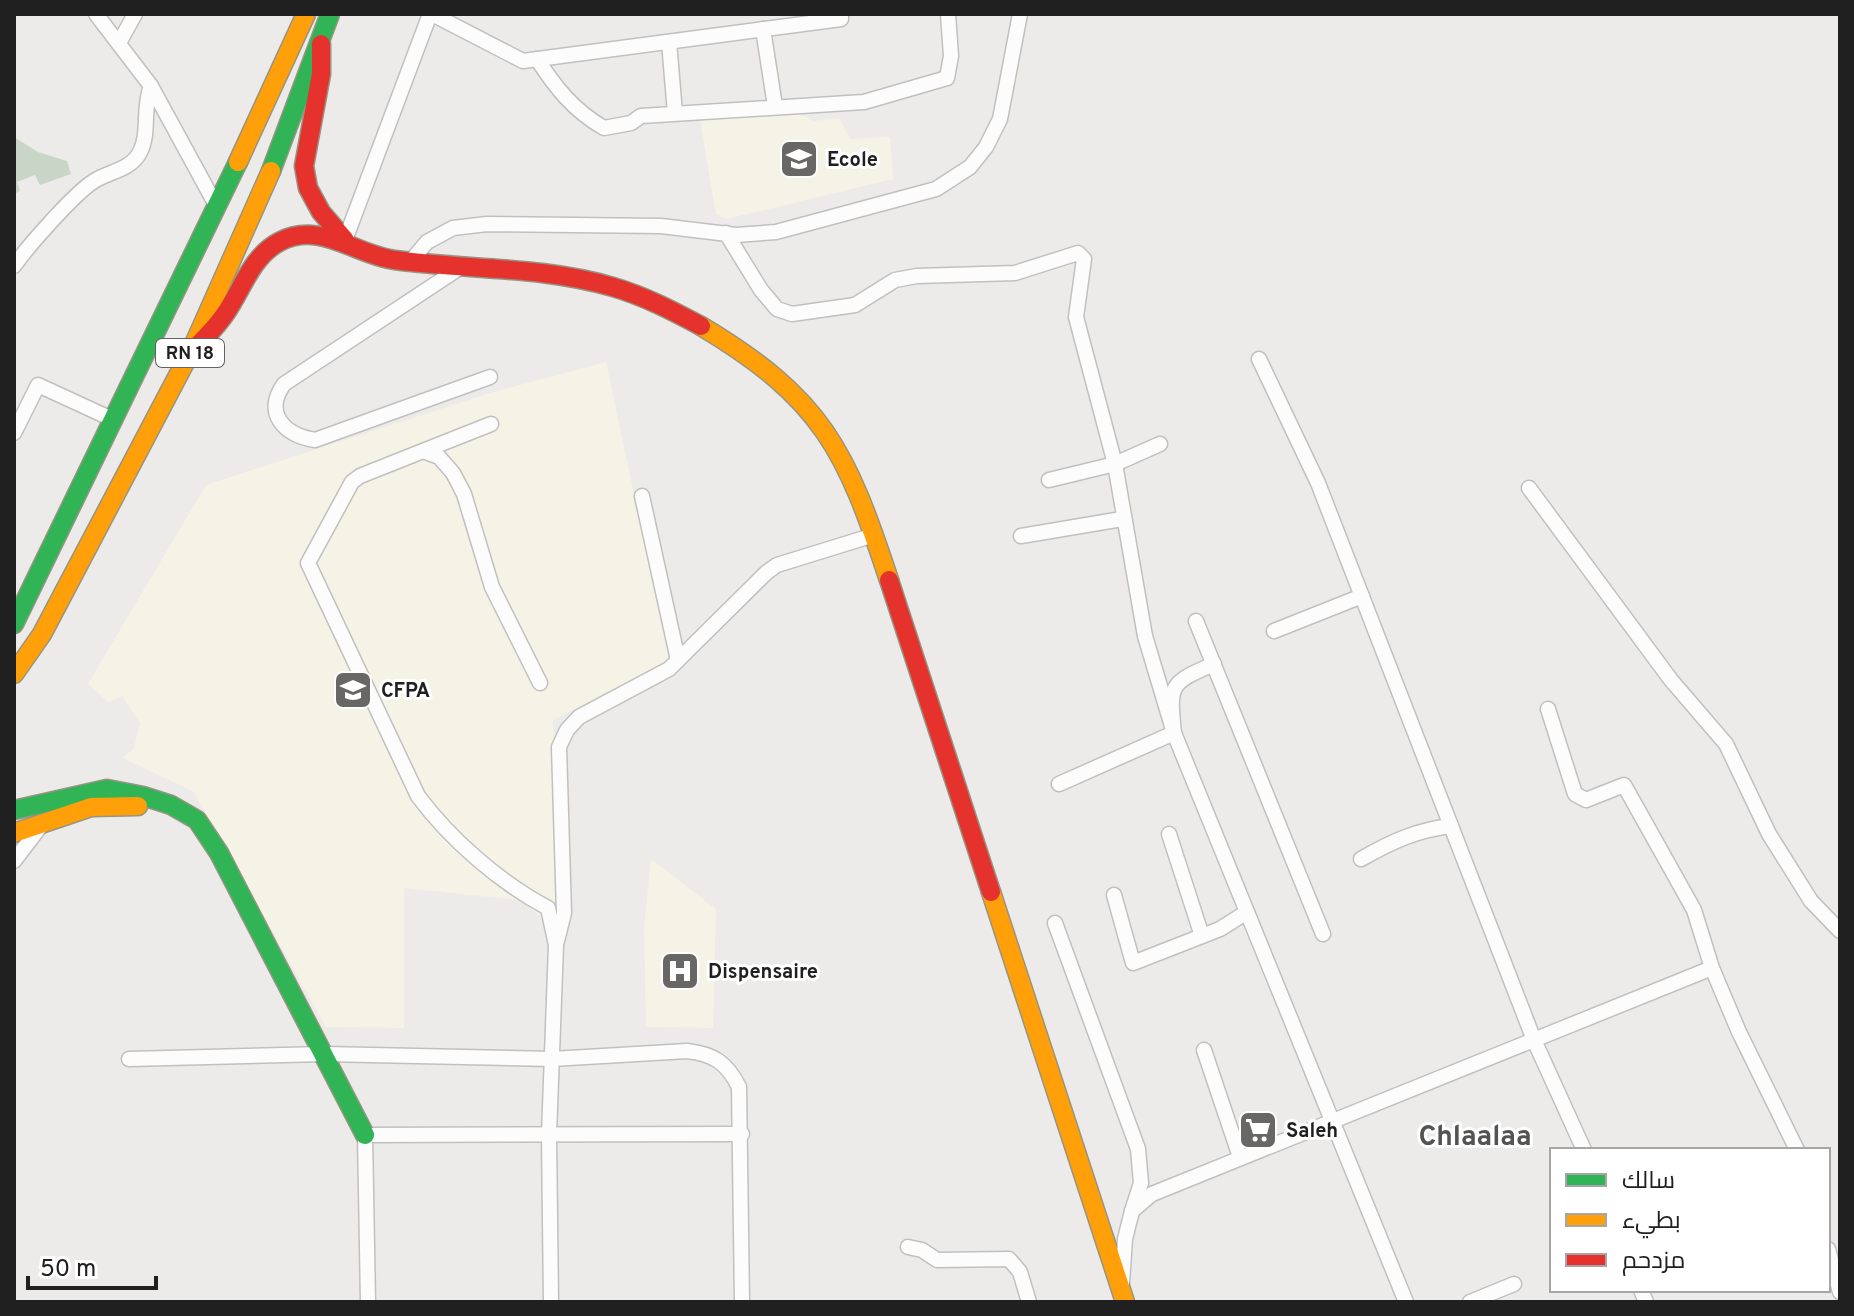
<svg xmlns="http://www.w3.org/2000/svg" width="1854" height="1316" viewBox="0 0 1854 1316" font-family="Overpass,Cairo,sans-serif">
	<rect width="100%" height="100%" fill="#edebe9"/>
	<g fill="#f5f3e6">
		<path d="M790 110 814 121 839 118 850 139 890 137 893 179 726 219 716 214 700 119Z"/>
		<path d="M606 362 669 660 553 720 557 928 519 900 404 888V1028L326 1027 194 792 123 758 134 748 140 723 122 696 108 702 88 684 206 485 487 394Z"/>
		<path d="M651 859 716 909 713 1028 646 1027 644 929Z"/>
	</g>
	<path fill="#c9d6c7" d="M14 137 38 152 67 161 71 174 40 185 35 175 17 182 20 191 14 194Z"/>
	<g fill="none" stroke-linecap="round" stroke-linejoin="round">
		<g stroke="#c1c0bf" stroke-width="17">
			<g id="street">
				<path d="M96 14 151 86 217 207"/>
				<path d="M432 14 523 61 841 19V14"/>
				<path d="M763 29 775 106"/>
				<path d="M669 42 675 113"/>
				<path d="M119 43 135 14"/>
				<path d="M537 59C556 88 573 110 604 128L631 123 641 116 864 102 947 78 951 56 948 14"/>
				<path d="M726 233 761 290 777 309 792 314 855 305 895 280 917 276 1015 273 1078 253 1084 259 1076 317 1115 464 1145 636 1174 733 1406 1302"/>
				<path d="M345 240 430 14"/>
				<path d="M410 262 427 242 453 228 487 224 661 226 736 235 776 232 936 189 970 167 986 147 1000 119 1020 14"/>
				<path d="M14 266C28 246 74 194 94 181 110 171 131 170 140 152 150 133 142 110 151 86"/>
				<path d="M461 267 284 384C263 413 284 435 315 440L490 377"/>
				<path d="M1259 359 1318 483 1534 1040 1584 1150"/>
				<path d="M491 424 360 476 352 482 308 563 418 796C450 839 499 882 548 908L556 945 549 1135 551 1302"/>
				<path d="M14 433 38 385 114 420"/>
				<path d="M423 451 439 457 453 473 464 494 492 587 540 683"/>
				<path d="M1049 480 1115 464 1160 444"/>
				<path d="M1529 488 1671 680 1726 744 1769 834 1811 901 1840 931"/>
				<path d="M642 496 678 660"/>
				<path d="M1021 536 1122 519"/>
				<path d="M1196 621 1323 934"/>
				<path d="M1274 631 1362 596"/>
				<path d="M1548 709 1575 794 1586 800 1624 785 1694 910 1712 968 1739 1032 1797 1150"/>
				<path d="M1059 784 1174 733C1169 685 1169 683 1214 664"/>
				<path d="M1169 834 1202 936"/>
				<path d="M1361 859C1391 842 1416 830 1451 826"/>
				<path d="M14 861 43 823"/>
				<path d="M1114 895 1133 963 1220 929 1247 912"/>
				<path d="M1055 923 1138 1149 1141 1183 1132 1211"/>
				<path d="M557 941 564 913 559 747 567 730 579 717 669 669 767 572 777 565 874 535"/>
				<path d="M1204 1050 1240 1157"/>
				<path d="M129 1059 324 1054 552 1059 687 1051C714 1054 727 1063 739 1087L742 1302"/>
				<path d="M908 1247 922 1250 937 1260 1009 1259 1020 1272 1029 1302"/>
				<path d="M1828 1249 1840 1292"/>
				<path d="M1122 1283 1125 1239 1132 1211 1152 1194 1712 968"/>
				<path d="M1641 1290 1646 1302"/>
				<path d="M368 1302 365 1135 742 1134"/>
				<path d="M1470 1302 1514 1284"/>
			</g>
		</g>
		<g stroke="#969583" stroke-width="21">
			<g id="fast">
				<path d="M271 171 330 14"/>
				<path d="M14 624 238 162"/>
				<path d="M14 810 107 789 143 796 171 805 197 820 219 853 365 1135"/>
			</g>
		</g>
		<g stroke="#969583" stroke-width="21">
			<g id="slow">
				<path d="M238 162 306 14"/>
				<path d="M701 326C823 399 846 450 889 580"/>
				<path d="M14 674 42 634 191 351 271 171"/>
				<path d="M14 833 91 807 138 806"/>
				<path d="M991 892 1125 1302"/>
			</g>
		</g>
		<g stroke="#969583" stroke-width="21">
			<g id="jam">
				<path d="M321 44V74L304 166 308 188 321 212 345 240"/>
				<path d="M197 346C207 336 217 326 225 314 242 290 251 257 279 242 320 220 355 255 395 260 467 270 542 266 613 287 644 296 673 311 701 326"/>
				<path d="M889 580 991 892"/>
			</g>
		</g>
		<use href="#street" stroke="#fcfcfc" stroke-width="14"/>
		<use href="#fast" stroke="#30b455" stroke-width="18"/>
		<use href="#slow" stroke="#ff9f0a" stroke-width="18"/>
		<use href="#jam" stroke="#e5322d" stroke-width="18"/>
	</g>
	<defs>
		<g id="school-square" transform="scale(2)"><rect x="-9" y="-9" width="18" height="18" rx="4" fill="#686766" stroke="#fff"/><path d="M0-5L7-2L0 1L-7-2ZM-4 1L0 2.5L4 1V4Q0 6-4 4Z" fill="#fff"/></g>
		<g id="university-square" transform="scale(2)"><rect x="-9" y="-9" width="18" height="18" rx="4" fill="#686766" stroke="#fff"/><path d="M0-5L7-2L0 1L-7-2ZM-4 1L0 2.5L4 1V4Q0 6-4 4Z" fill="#fff"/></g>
		<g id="hospital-square" transform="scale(2)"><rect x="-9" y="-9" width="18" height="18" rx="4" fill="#686766" stroke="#fff"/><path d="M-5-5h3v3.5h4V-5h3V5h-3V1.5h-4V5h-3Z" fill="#fff"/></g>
		<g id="supermarket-square" transform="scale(2)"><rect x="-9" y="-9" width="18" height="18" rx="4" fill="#686766" stroke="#fff"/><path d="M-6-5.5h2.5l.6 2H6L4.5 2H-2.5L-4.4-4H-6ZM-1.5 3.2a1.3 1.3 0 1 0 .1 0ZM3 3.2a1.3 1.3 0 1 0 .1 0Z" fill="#fff"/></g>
	</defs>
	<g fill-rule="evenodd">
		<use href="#school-square" x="799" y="159"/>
		<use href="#university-square" x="353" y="690"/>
		<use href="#hospital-square" x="680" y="971"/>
		<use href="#supermarket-square" x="1258" y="1130"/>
	</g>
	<g text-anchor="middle" stroke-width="6" stroke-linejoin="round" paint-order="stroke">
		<rect fill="#fff" stroke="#636363" stroke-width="2" x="156" y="339" width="68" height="28" rx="6"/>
		<g font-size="18" font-weight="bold" fill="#202020">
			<text x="190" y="359">RN 18</text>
		</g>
		<g font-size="20" font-weight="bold" fill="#202020" stroke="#fff" text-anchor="start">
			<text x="827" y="166">Ecole</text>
			<text x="381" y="697">CFPA</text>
			<text x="708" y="978">Dispensaire</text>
			<text x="1286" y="1137">Saleh</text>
		</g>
		<g font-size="28" font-weight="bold" fill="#535353" stroke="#fff">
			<text x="1475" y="1145">Chlaalaa</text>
		</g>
	</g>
	<rect width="1854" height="1316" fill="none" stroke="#202020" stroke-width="32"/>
	<rect x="1550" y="1148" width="280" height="144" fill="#ffffff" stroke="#a6a6a6" stroke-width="2"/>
	<rect x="1566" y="1174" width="40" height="12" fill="#30b455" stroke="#a6a6a6" stroke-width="2"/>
	<text x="1622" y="1188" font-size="24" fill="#202020">سالك</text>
	<rect x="1566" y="1214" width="40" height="12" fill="#ff9f0a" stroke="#a6a6a6" stroke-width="2"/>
	<text x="1622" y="1228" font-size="24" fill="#202020">بطيء</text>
	<rect x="1566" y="1254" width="40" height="12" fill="#e5322d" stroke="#a6a6a6" stroke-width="2"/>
	<text x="1622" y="1268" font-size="24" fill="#202020">مزدحم</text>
	<path d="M28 1276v12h128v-12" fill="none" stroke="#202020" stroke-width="4"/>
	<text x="40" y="1276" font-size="24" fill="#202020" stroke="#ffffff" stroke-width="6" paint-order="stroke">50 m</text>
</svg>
